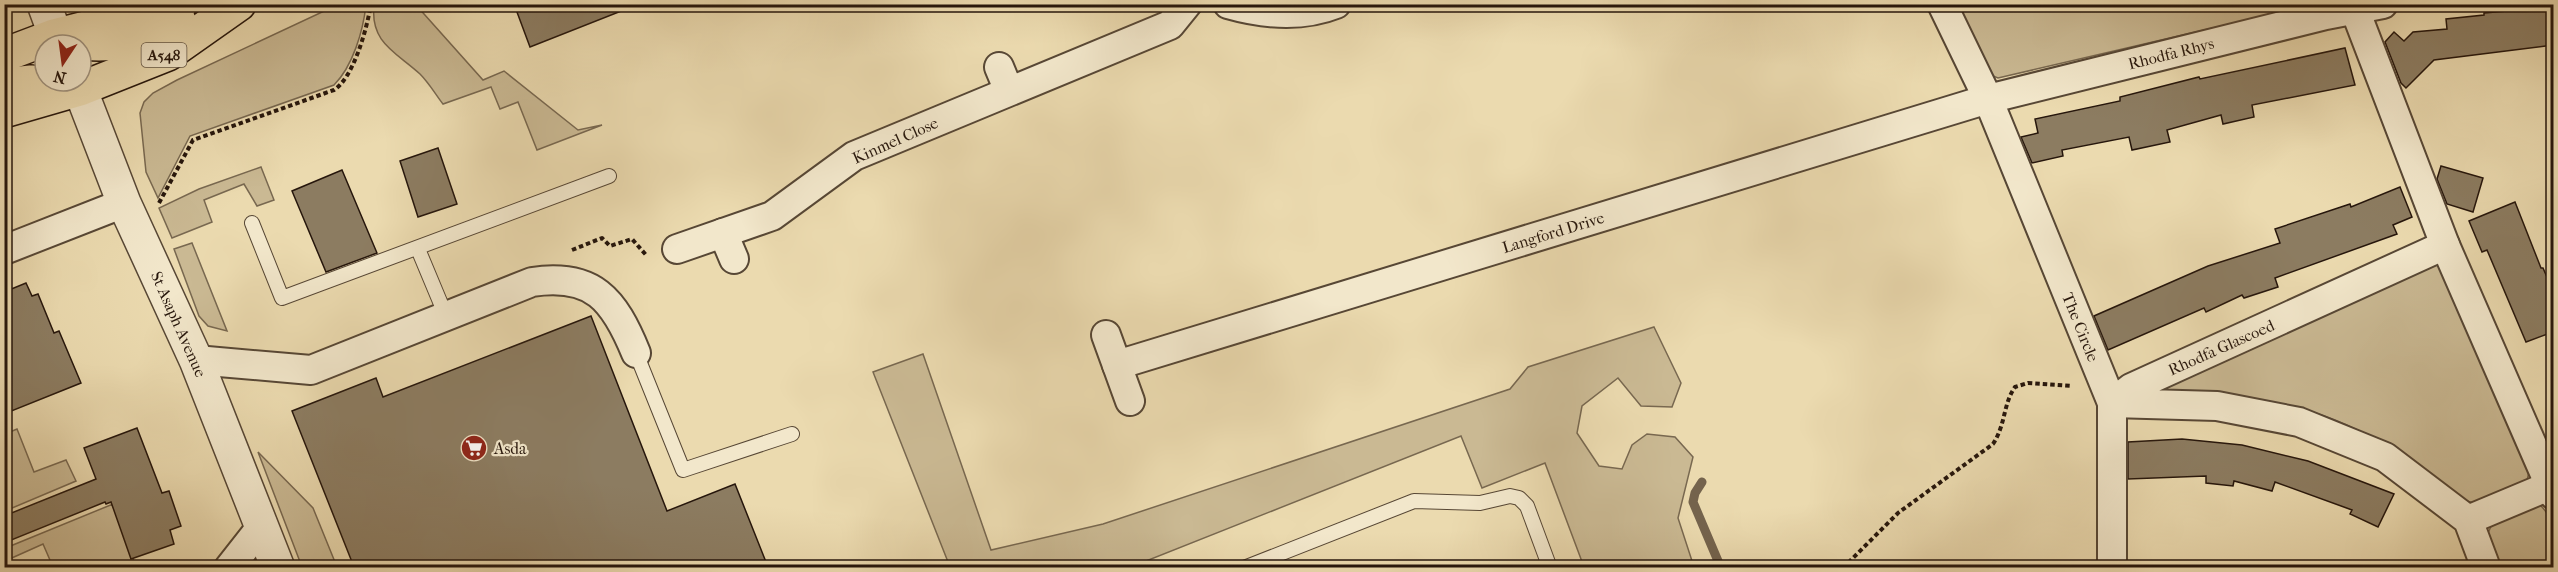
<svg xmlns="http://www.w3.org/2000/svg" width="2558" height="572" viewBox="0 0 2558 572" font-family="'IM FELL French Canon',serif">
	<rect width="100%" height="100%" fill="#ebdaaf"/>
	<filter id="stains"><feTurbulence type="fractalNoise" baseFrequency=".00333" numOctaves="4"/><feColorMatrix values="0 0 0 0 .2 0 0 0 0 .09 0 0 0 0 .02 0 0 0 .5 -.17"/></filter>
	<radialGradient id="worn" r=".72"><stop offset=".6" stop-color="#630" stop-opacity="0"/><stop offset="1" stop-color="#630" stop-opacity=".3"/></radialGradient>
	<g fill="#cab993" stroke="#786850" stroke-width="1.5">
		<path d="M1978 4 2299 5 2295 9 1998 78 1983 72 1957 19 1963 10Z"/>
		<path d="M337 5H366C363 31 353 66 334 85L190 136 158 198 146 172 140 113 144 102 153 93 177 80Z"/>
		<path d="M374 5H416L483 80 504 71 578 130 602 125 537 150 518 102 500 109 491 87 443 104C436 95 429 83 420 74 396 52 370 43 374 5Z"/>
		<path d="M261 167 274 200 257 206 244 184 204 200 212 222 172 238 159 208 199 189Z"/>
		<path d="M192 243 227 331 208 326 199 316 174 249Z"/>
		<path d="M2438 263 2529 472 2526 485C2507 493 2486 508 2466 501 2452 496 2431 475 2418 466 2406 457 2392 450 2379 442 2303 396 2230 395 2145 395Z"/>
		<path d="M1654 327 1681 383 1672 407 1641 406 1618 378 1582 406 1577 433 1599 466 1622 469 1632 445 1647 434 1675 437 1693 457 1678 518 1694 567H1584L1545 463 1482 488 1461 436 1131 567H950L873 372 923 354 991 550 1103 524 1510 389 1528 367Z"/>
		<path d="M17 429 34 472 66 460 76 481 5 511V434Z"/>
		<path d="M258 452 313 508 337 567H302Z"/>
		<path d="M113 504 136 567H53L43 544 5 561 4 541 8 547Z"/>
		<path d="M2540 505C2558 521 2553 546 2553 567H2496L2488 533 2493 522Z"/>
	</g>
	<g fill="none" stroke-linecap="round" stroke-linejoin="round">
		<path stroke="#74634d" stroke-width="9" d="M1702 482 1695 493 1693 502 1721 568"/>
	</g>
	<g fill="#8c7c61" stroke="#26160c" stroke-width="1.5">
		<path d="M514 4H634V6L530 47Z"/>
		<path d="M2553 7V45L2434 60 2406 88 2401 83 2385 42 2394 32 2404 41 2413 32 2447 29 2446 19 2484 15V13Z"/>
		<path d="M2345 48 2355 85 2252 105 2254 117 2223 124 2221 115 2167 130 2170 142 2132 150 2129 137 2062 150 2063 156 2032 163 2021 137 2038 133 2035 119 2120 101V97L2199 77 2200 79Z"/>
		<path d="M438 148 457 204 418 217 400 161Z"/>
		<path d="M2441 166 2483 178 2473 212 2447 204 2437 179Z"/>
		<path d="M342 170 377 253 326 272 292 191Z"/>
		<path d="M2400 187 2412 217 2393 225 2397 234 2275 278 2278 287 2244 298 2242 295 2206 312 2204 308 2108 350 2094 316 2208 266 2280 243 2275 229 2350 204 2351 207Z"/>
		<path d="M2515 202 2541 268H2543L2553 291V332L2526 342 2487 250 2482 252 2469 221Z"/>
		<path d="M26 283 32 296 38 294 54 333 59 331 81 383 4 414V292Z"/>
		<path d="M591 316 667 511 735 484 768 567H354L292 411 376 378 383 397Z"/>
		<path d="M137 428 162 493 169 491 181 526 170 530 174 544 131 559 111 502 106 504 105 502 4 543V516L96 479 84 448Z"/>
		<path d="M2182 439 2242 445 2308 461 2394 494 2378 527 2350 514 2352 510 2275 482 2272 491 2234 481 2233 486 2206 483V476L2128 479V442Z"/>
	</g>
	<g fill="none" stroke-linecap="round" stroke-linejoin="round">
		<g stroke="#574735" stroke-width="16">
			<g id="service">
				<path d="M252 223 282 298 609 176"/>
				<path d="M418 249 446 316"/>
				<path d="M636 353 683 470 792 434"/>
				<path d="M1244 568 1414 501 1480 503 1510 496 1519 498 1527 506 1550 568"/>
			</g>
		</g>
		<g stroke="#574735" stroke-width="32">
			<g id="minor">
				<path d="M1228 4C1263 14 1301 18 1336 4"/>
				<path d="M1942 4 1988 99 2112 403V568"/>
				<path d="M2355 10 2445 245 2554 495"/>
				<path d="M999 67 1009 91"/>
				<path d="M723 233 734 259"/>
				<path d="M2445 245 2131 388 2112 403 2217 406 2299 422 2385 457 2468 520 2486 568"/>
				<path d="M677 249 772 216 854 156 1170 25 1187 4"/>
				<path d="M4 250 124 203"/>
				<path d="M1106 335 1130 401"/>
				<path d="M196 360 311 370 532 282C593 273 614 299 636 353"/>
				<path d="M1117 365 1988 99 2326 15 2383 4"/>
				<path d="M2468 520 2554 484"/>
				<path d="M229 568 262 526"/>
			</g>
		</g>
		<g stroke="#574735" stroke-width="36">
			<g id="tertiary">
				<path d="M44 4 59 45"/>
				<path d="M77 81 124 203 196 360 278 568"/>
			</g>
		</g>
		<g stroke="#26160c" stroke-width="36">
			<g id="primary">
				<path d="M70 41C116 50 138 38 179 21"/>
				<path d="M4 55 54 36 180 4"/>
				<path d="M4 85 31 82 64 86"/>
				<path d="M4 111 80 89 168 54 239 4"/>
			</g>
		</g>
		<g stroke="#26160c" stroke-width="4" stroke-dasharray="4.5 3" stroke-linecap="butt">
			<path d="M159 203 193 140 334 90C354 77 367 28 371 4"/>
			<path d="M572 250 602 238 610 246 632 239 647 256"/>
			<path d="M1843 568 1898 513 1993 444C2006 424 2003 404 2015 387L2028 383 2072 386"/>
		</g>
		<use href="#service" stroke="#f2e7cb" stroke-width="14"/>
		<use href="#minor" stroke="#f2e7cb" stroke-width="28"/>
		<use href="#tertiary" stroke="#f2e7cb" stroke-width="33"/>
		<use href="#primary" stroke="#ebdaaf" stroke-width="33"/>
	</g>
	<defs>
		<g id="supermarket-disc" transform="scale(1.35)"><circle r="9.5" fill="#8f2418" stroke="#f2e7cb"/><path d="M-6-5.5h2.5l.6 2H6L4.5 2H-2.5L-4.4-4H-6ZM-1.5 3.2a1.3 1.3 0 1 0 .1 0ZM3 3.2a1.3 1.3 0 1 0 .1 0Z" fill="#fff"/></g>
	</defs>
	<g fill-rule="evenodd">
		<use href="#supermarket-disc" x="474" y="448"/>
	</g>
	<g text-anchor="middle" stroke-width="4.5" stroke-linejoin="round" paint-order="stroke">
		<rect fill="#f2e7cb" stroke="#635545" stroke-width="1.5" x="141.5" y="43" width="45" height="24" rx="4.5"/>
		<g font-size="15" font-weight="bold" fill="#26160c">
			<text x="164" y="60">A548</text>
		</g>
		<g font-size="16" fill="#26160c" stroke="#f2e7cb">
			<text transform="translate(2171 53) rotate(-14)" y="6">Rhodfa Rhys</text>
			<text transform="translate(895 140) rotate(-24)" y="6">Kinmel Close</text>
			<text transform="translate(1553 232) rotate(-17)" y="6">Langford Drive</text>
			<text transform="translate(179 324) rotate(66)" y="6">St Asaph Avenue</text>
			<text transform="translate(2081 327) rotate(68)" y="6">The Circle</text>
			<text transform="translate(2221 347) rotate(-24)" y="6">Rhodfa Glascoed</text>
		</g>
		<g font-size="16" fill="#26160c" stroke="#f2e7cb" text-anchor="start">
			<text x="494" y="454">Asda</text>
		</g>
	</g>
	<rect width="2558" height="572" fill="none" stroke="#ebdaaf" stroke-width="24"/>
	<rect x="6" y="6" width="2546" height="560" fill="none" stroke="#26160c" stroke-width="3"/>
	<rect x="12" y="12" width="2534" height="548" fill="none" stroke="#26160c" stroke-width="1.5"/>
	<g transform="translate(63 63) rotate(193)"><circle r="28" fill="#f2e7cb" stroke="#a0937f" stroke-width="1.5"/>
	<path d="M0-4.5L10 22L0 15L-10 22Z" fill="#8f2418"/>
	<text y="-9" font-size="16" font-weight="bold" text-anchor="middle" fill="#26160c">N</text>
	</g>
	<rect width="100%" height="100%" filter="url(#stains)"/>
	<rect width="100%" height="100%" fill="url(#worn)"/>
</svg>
